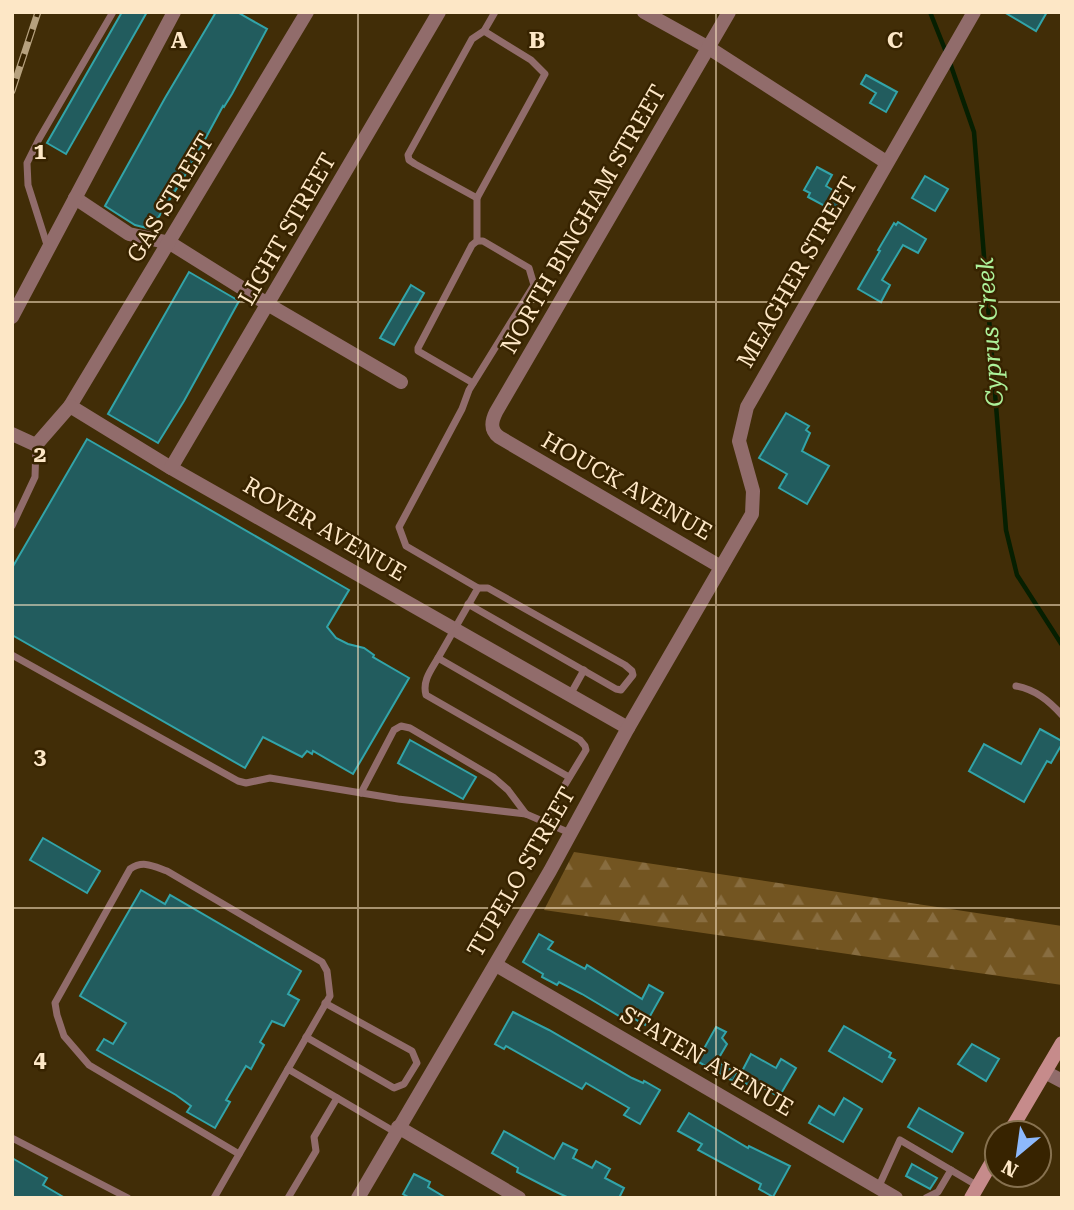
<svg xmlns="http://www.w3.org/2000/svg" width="1074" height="1210" viewBox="0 0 1074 1210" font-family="'Roboto Serif',serif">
	<defs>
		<pattern id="forest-firs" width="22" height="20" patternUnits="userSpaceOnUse" patternTransform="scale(1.75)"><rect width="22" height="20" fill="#735521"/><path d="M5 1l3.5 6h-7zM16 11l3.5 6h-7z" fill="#886d40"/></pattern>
	</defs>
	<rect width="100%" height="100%" fill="#412d07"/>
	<path fill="url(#forest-firs)" d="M574 852 1062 926V985L544 910Z"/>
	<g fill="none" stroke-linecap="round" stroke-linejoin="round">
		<g stroke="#061f01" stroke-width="4.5">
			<path d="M930 12 946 52"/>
			<path d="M949 60 974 132 1006 530 1017 575 1062 645"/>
		</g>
	</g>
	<g fill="#225c5e" stroke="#32a4a9" stroke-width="2">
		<path d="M122 12H147L66 154 47 143Z"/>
		<path d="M216 12H237L267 29 232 94 224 107 223 106 189 169 151 229 135 225 105 206 165 98Z"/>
		<path d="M1004 12H1047L1036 31Z"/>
		<path d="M866 75 897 92 886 112 870 103 876 93 861 84Z"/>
		<path d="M817 167 832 175 826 186 843 196 834 211 808 197 810 193 804 190Z"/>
		<path d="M925 176 948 189 935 211 912 198Z"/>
		<path d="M898 222 926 239 918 253 903 245 882 280 890 285 881 302 858 289 880 251 878 250 894 223 896 225Z"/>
		<path d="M189 272 239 301 184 401 158 443 108 414Z"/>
		<path d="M411 285 424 293 394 345 380 338Z"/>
		<path d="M786 413 809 426 806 430 810 433 802 451 829 466 807 504 779 488 787 474 759 458Z"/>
		<path d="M87 439 349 590 327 627 336 638 348 644 364 648 374 655 373 657 409 678 353 774 313 751 312 754 307 751 302 757 263 737 245 768 12 635V568Z"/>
		<path d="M1040 729 1062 741V744L1051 763 1047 761 1024 802 969 771 984 744 1021 764Z"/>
		<path d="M410 740 476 777 463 799 398 763Z"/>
		<path d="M43 838 100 871 87 893 30 860Z"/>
		<path d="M141 890 165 904 170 895 301 971 288 994 299 1000 284 1026 272 1021 260 1042 264 1045 251 1069 246 1066 226 1100 230 1102 215 1128 187 1112 191 1106 176 1095 97 1050 104 1039 113 1044 126 1023 80 996Z"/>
		<path d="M539 934 553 942 548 949 585 969 587 965 642 999 649 985 663 993 645 1025 626 1014 624 1019 582 994 559 982 557 985 542 977 543 974 523 962Z"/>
		<path d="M513 1012 549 1030 632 1078 643 1083 644 1081 660 1090 640 1124 624 1115 629 1108 586 1083 582 1089 506 1046 504 1049 495 1044Z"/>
		<path d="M844 1026 891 1053 889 1057 895 1060 882 1082 829 1051Z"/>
		<path d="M716 1027 726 1032 722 1038 727 1044 717 1061 737 1073 733 1081 697 1061Z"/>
		<path d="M972 1044 999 1059 986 1081 958 1064Z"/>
		<path d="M751 1054 776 1068 781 1059 796 1068 779 1097 755 1083 753 1088 738 1079Z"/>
		<path d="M844 1098 862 1109 843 1142 809 1123 819 1106 834 1115Z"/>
		<path d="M919 1108 963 1133 952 1152 908 1127Z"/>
		<path d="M689 1113 748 1148 749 1146 790 1166 773 1197 759 1189 761 1184 698 1150 702 1144 678 1131Z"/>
		<path d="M504 1131 554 1159 563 1143 577 1150 573 1158 592 1168 596 1161 610 1169 605 1178 624 1188 619 1198H569L554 1191 517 1172 518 1168 492 1153Z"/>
		<path d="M12 1158 47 1178 43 1185 65 1198H12Z"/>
		<path d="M912 1164 937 1178 930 1189 906 1176Z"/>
		<path d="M414 1174 430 1182 428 1187 446 1198H410L403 1194Z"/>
	</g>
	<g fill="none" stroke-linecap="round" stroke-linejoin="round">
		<g stroke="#916c6b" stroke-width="7">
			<path d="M477 198 415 164 409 160 408 155 472 39 484 31 495 12"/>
			<path d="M477 241H483L529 268 534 285 469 390 462 409 399 527 406 546 478 588 438 658 580 740 585 746 586 750 543 821"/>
			<path d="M48 248 28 185 27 163 39 139 113 12"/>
			<path d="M473 383 418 351V348L472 245 477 241V198L545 74 531 60 484 31"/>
			<path d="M12 526 35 477 36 445"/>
			<path d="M468 604 616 689 621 690 633 675 632 671 625 665 488 588H478"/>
			<path d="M12 655 238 781 246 783 270 778 398 799 526 814 570 833"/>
			<path d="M438 658C431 670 422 681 426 695L569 777"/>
			<path d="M1016 686C1036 690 1048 700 1062 715"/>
			<path d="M570 695 584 670"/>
			<path d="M361 793 394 730 401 726 410 728 493 777 508 790 526 814"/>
			<path d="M306 1037 394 1088 404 1084 417 1063 412 1051 325 1003"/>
			<path d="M12 1138 128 1198"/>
			<path d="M239 1154 89 1065 64 1036 57 1015 55 1003 130 869C143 860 153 866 167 871L322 962 327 971 330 996 288 1069"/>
			<path d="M878 1188 900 1140 978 1186"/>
			<path d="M214 1198 288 1069 395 1132"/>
			<path d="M288 1198 316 1151 314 1137 337 1098"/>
			<path d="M926 1198 938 1192 951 1170"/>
		</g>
		<g stroke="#916c6b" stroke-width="14">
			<path d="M644 12 709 48 886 162"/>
			<path d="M75 198 129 234 170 243 269 305 401 382"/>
			<path d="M12 317 174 12"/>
			<path d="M70 406 307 12"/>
			<path d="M12 434 36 445 70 406 171 468 628 728"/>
			<path d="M171 468 439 12"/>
			<path d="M721 567 499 437C490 430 491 422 496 412L729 12"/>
			<path d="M496 965 896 1198"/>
			<path d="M1045 1072 1062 1081"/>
			<path d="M398 1127 519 1198"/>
			<path d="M358 1198 550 871 628 728 752 514 753 491 739 441 747 407 974 12"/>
		</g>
		<g stroke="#c68b8b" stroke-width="14">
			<path d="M1009 1133 1062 1043"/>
			<path d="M971 1198 997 1153"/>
		</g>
		<g stroke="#b6a17e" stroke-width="7">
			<path id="rail" d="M12 91 38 12"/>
		</g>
		<use href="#rail" stroke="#372300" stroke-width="4.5" stroke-dasharray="13" stroke-linecap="butt"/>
	</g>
	<path fill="none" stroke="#fde7c6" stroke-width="2" stroke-opacity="0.55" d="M358 12V1198M716 12V1198M12 302H1062M12 605H1062M12 908H1062"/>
	<g text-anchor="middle" stroke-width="5" stroke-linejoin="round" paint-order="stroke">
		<g font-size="23" fill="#fde7c6" stroke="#372300">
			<text transform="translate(170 198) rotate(-59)" y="8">GAS STREET</text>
			<text transform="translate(583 219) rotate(-60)" y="8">NORTH BINGHAM STREET</text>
			<text transform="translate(287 229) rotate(-60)" y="8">LIGHT STREET</text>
			<text transform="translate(797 272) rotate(-60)" y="8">MEAGHER STREET</text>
			<text transform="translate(627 486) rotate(30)" y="8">HOUCK AVENUE</text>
			<text transform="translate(325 529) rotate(30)" y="8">ROVER AVENUE</text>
			<text transform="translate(521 872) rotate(-60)" y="8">TUPELO STREET</text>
			<text transform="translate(707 1061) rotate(30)" y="8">STATEN AVENUE</text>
		</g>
		<g font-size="24" font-style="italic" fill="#adf29a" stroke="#372300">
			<text transform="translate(990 332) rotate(-94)" y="8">Cyprus Creek</text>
		</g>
	</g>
	<g font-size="23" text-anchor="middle" font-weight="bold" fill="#fde7c6" stroke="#372300" stroke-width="5" stroke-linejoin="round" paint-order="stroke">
		<text x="179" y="48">A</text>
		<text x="537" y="48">B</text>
		<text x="895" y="48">C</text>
		<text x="40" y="159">1</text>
		<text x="40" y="462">2</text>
		<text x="40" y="764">3</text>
		<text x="40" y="1067">4</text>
	</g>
	<rect width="1074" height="1210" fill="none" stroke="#fde7c6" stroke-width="28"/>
	<g transform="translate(1018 1154) rotate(209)"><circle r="33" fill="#372300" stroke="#86714f" stroke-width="2"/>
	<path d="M0-5L12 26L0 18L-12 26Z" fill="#8db9fc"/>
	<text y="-10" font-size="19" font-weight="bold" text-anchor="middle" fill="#fde7c6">N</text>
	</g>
</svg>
